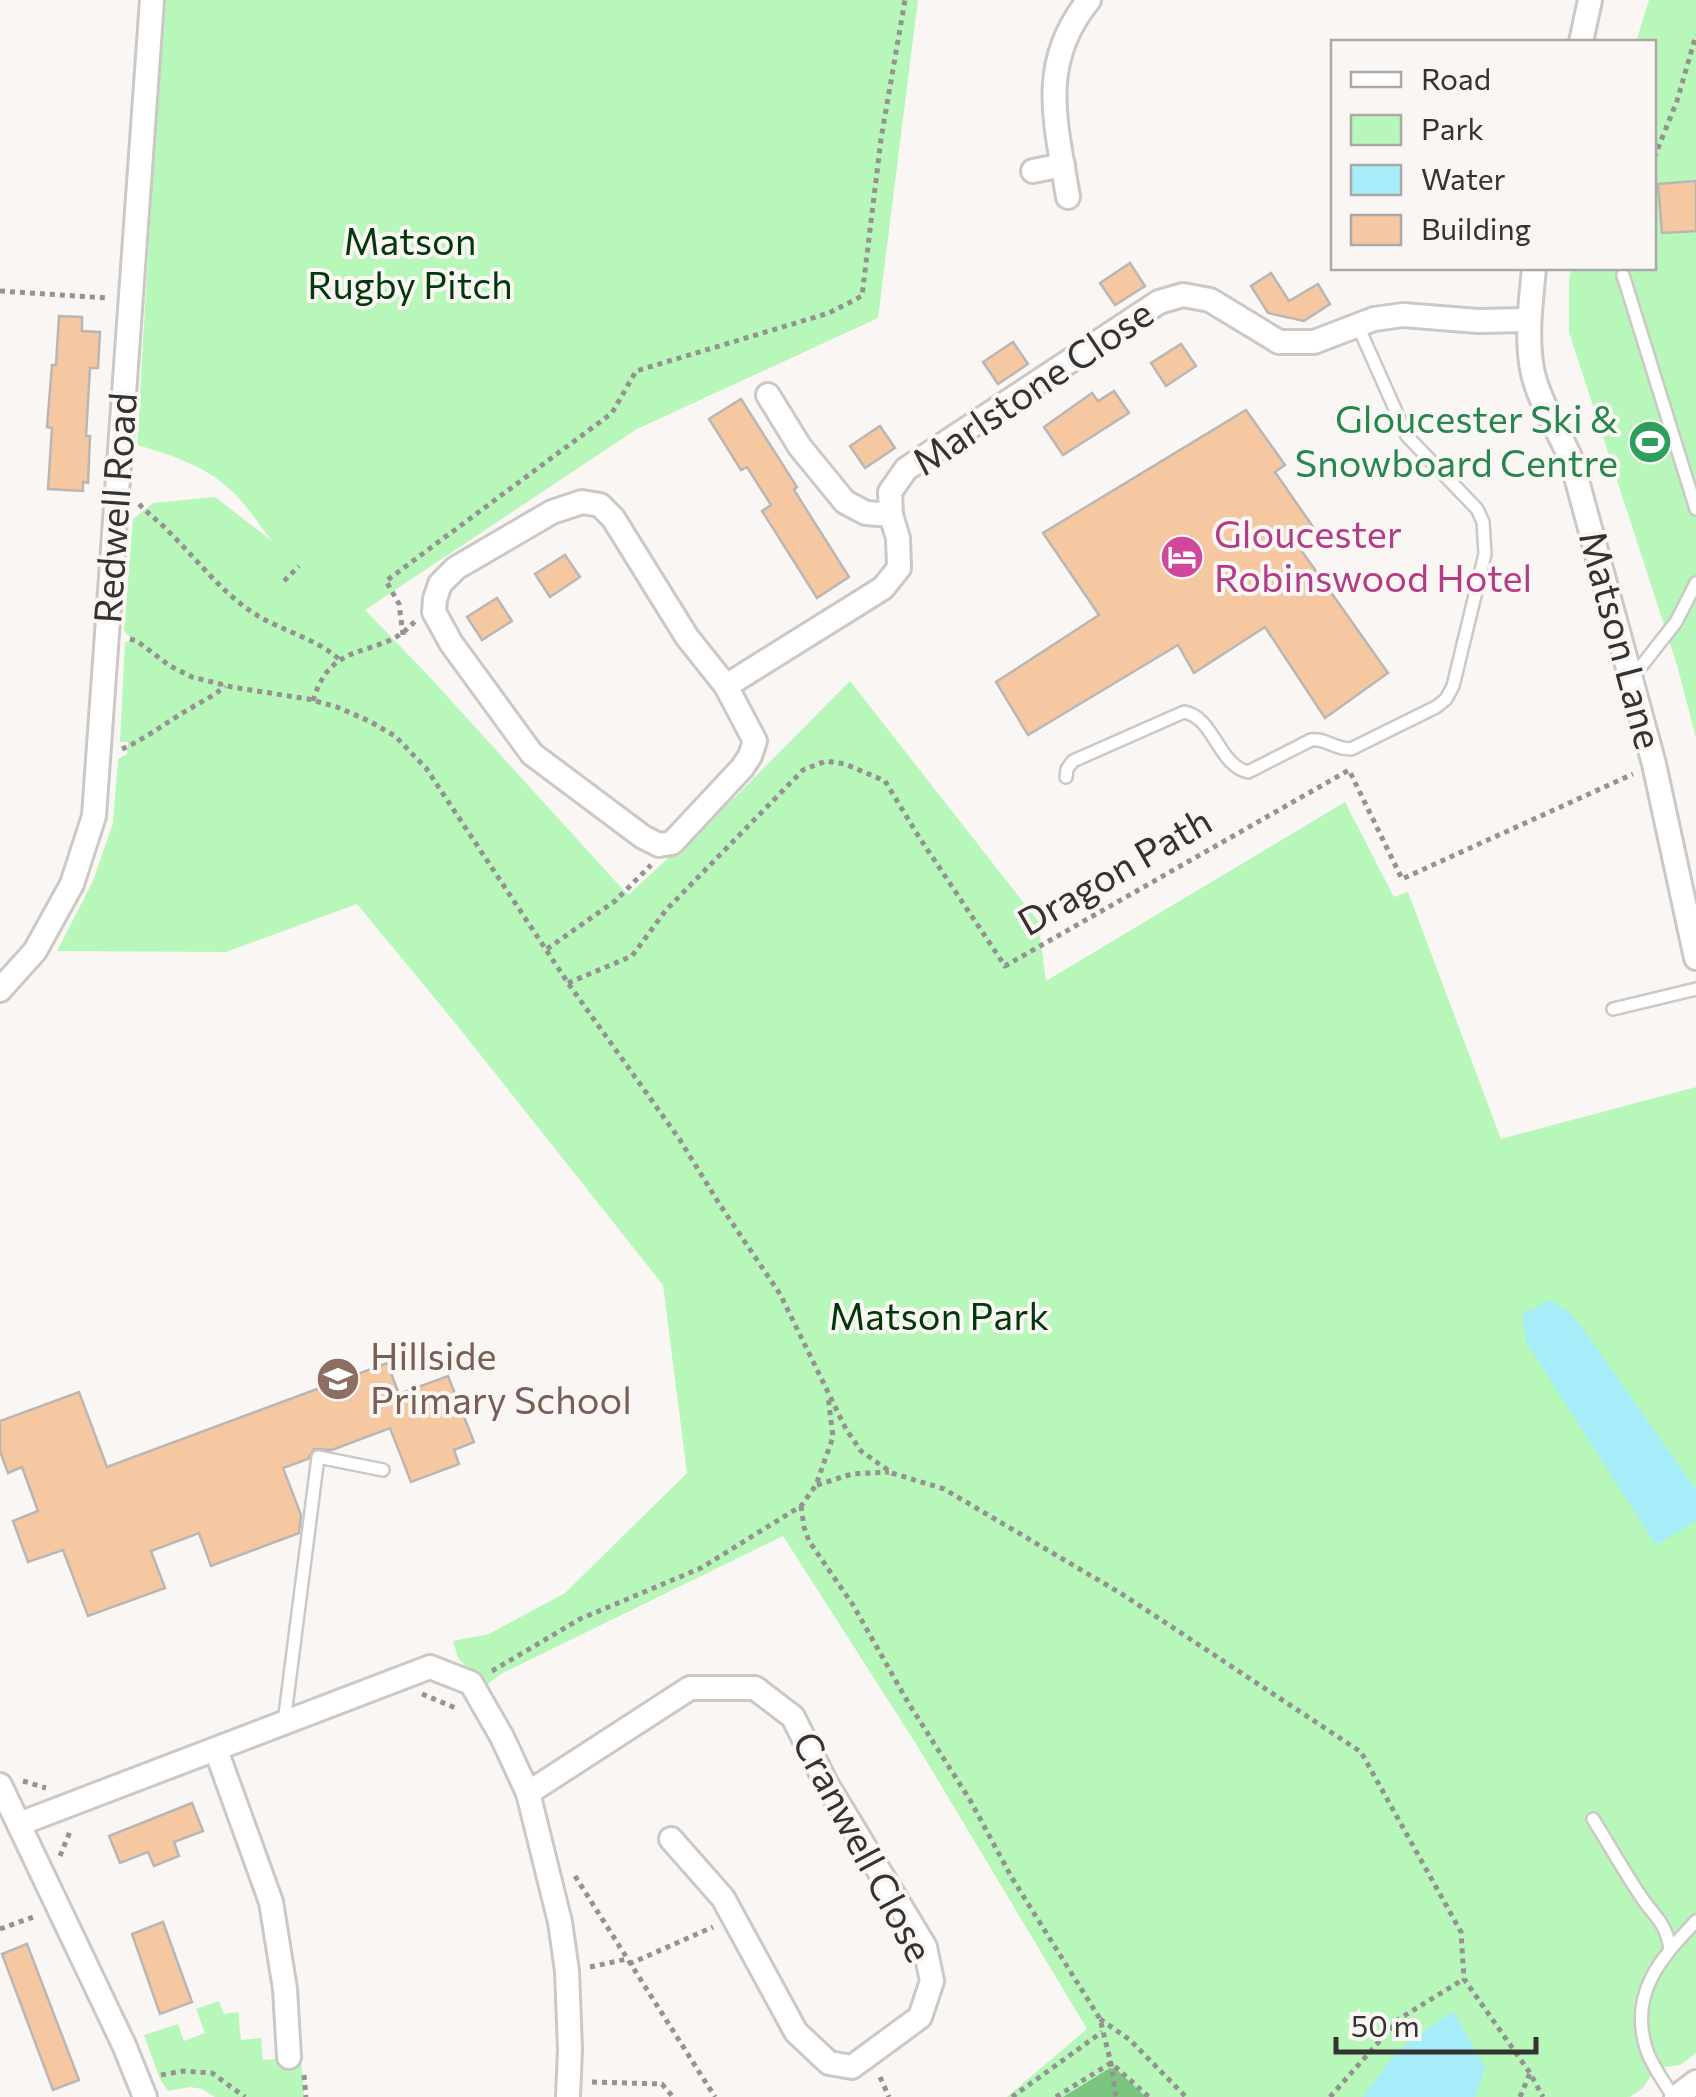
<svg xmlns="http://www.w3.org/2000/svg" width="1696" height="2097" viewBox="0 0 1696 2097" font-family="Commissioner,sans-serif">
	<rect width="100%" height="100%" fill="#faf6f3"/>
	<g fill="#b7f7ba">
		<path d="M166 0H918L878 318 637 429 365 610 425 672 628 895 736 796 850 681 1038 921 1046 981 1345 802 1394 897 1408 892 1501 1139 1696 1087V2053L1680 2065 1656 2068 1643 2088 1630 2097H1007L1087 2029 918 1747 783 1536 501 1674 485 1686 458 1658 453 1641 489 1634 565 1593 687 1473 663 1285 456 1024 357 904 226 952 57 951 93 881 113 823 118 759 127 754 128 742H120L125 642H129L130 637 124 631 133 519 153 503 215 497 272 541C260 526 250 510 237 496 209 467 175 456 137 445L157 102Z"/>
		<path d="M1649 0H1696V738L1677 665 1569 332V283L1571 268H1654V42H1636Z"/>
		<path d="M219 2001 224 2014 238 2012 241 2040 261 2038 263 2060 301 2057 304 2097H215L202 2089 190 2087 168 2091 160 2079 144 2035 178 2024 184 2041 205 2033 196 2009Z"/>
	</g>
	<path fill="#7bc581" d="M1110 2068 1116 2069 1146 2097H1063Z"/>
	<g fill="#a6edf9">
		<path d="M1549 1300 1569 1312 1581 1326 1696 1490V1521L1656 1545 1526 1342 1522 1315Z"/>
		<path d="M1453 2011 1485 2067 1475 2097H1363L1398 2050Z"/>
	</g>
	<g fill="#f6c8a2" stroke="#bab6b4" stroke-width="2.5">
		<path d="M1696 181V231L1662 233 1658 184Z"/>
		<path d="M1130 263 1145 286 1115 305 1100 283Z"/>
		<path d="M1271 273 1289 301 1318 284 1330 304 1304 321 1268 313 1251 286Z"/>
		<path d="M59 316 82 317V331L100 332 98 368H90L86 436H90L88 483 83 482V491L48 489 52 428 47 427 52 365H56Z"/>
		<path d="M1013 342 1028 364 998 384 983 362Z"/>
		<path d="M1181 344 1196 366 1166 386 1151 363Z"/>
		<path d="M1114 391 1129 413 1063 455 1044 427 1092 393 1098 401Z"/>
		<path d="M741 399 797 487 794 490 849 577 817 598 762 511 771 505 747 467 741 470 709 419Z"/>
		<path d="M1246 410 1285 465 1275 472 1313 527 1294 540 1388 673 1325 718 1265 627 1194 673 1178 645 1028 735 996 682 1099 615 1043 533Z"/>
		<path d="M880 426 895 448 865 468 850 446Z"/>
		<path d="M565 555 580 577 550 597 535 574Z"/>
		<path d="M497 598 512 621 482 640 467 617Z"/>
		<path d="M387 1363 399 1394 448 1376 474 1442 454 1450 459 1464 411 1482 390 1428 332 1450 314 1449 308 1459 283 1468 301 1515 299 1533 211 1566 199 1533 151 1551 165 1588 88 1616 63 1550 28 1562 13 1521 38 1511 22 1467 8 1473 0 1451V1421L79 1392 107 1467Z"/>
		<path d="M192 1803 203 1831 174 1842 179 1856 154 1866 148 1852 120 1863 109 1836Z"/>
		<path d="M163 1922 192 2002 160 2014 132 1934Z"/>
		<path d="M27 1944 79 2080 53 2090 2 1954Z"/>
	</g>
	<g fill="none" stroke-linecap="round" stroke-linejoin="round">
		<g stroke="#cbc8c5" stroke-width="16">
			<g id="service">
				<path d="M1623 275 1696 509"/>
				<path d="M1632 678 1676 622 1696 583"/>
				<path d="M1066 777 1067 769 1073 761 1184 712C1214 717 1218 765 1248 772L1311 740C1326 738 1333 749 1351 749L1436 707 1446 699 1453 686 1485 554 1483 522 1477 509 1407 436 1358 326"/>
				<path d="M1613 1009 1696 989"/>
				<path d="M284 1723 318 1457 383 1470"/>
				<path d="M1593 1819C1610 1846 1626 1875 1644 1901 1658 1920 1666 1924 1670 1949"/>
				<path d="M1673 2097C1664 2081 1651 2065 1646 2048 1629 1993 1661 1958 1696 1921"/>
			</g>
		</g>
		<g stroke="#cbc8c5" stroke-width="28">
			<g id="minor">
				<path d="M1581 42 1590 0"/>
				<path d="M1033 171 1063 165"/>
				<path d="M1068 197C1056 123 1037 64 1089 0"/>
				<path d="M1534 268C1531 301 1526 336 1532 369 1538 401 1560 432 1572 462L1654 764 1696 958"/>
				<path d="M768 395 800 447 845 502 866 513 891 515"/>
				<path d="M582 502 600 505 613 518 687 637 726 686 755 741 750 756 742 768 672 843 659 845 643 837 532 754 451 643 434 612 435 599 440 584 456 568 552 512Z"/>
				<path d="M726 686 883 588 899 568 898 538 891 515 890 492 906 469 1159 302 1183 295 1210 300 1279 342H1314L1374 319 1403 315 1478 321 1529 320"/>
				<path d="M0 990 35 951 72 884 94 816 152 0"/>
				<path d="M216 1750 271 1902 285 1989 289 2057"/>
				<path d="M0 1785 124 2045 145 2097"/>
				<path d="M528 1793 690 1688H755L793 1717 826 1783 925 1947 932 1981 920 2017 852 2067 829 2063 796 2032 723 1898 671 1839"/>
				<path d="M19 1824 430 1667 471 1683 502 1737 528 1793 560 1922 567 1971 570 2049 568 2097"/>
				<path d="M1676 2097 1696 2082"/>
			</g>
		</g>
		<g stroke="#959391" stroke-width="5" stroke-dasharray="5 5" stroke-linecap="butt">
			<path d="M1654 158 1677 101 1696 35"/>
			<path d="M0 291 107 298"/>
			<path d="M139 504C148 514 159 521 168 531 196 558 219 590 252 612 280 631 315 637 340 660"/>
			<path d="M284 581 299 566"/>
			<path d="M403 635 399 604 386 581 612 413 636 371 829 313 862 296 881 139 905 0"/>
			<path d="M130 639 137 641 170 666 192 677 232 687 308 699 337 707 369 721 395 736 426 768 568 983 680 1140 720 1205 780 1294 846 1429 861 1451 892 1473 944 1489 1122 1594 1361 1752 1461 1932 1464 1979 1530 2073 1543 2097"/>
			<path d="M313 701C332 635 380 662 415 621"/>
			<path d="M122 749C147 738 168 721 191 708 204 700 214 696 225 686"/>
			<path d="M547 949 615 901 651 865"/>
			<path d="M568 983 632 956 666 910 803 770 826 761 845 764 885 781 919 837 1005 966 1349 770 1402 879 1633 774"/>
			<path d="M817 1485 852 1474 889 1472"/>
			<path d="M801 1506 804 1527 809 1541 853 1605 909 1704 970 1800 1012 1878 1100 2019 1111 2063 1116 2097"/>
			<path d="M492 1671 580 1619 701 1568 801 1506 816 1485 833 1437 828 1396"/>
			<path d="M422 1694 458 1709"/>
			<path d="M23 1781 46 1788"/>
			<path d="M60 1856 71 1829"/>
			<path d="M575 1876 715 2097"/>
			<path d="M0 1929 36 1916"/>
			<path d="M629 1964 713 1927"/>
			<path d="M590 1967 627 1959"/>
			<path d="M1100 2019 1130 2040 1186 2097"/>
			<path d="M161 2075 183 2071 212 2073 245 2097"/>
			<path d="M304 2075 306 2097"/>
			<path d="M880 2077 889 2097"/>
			<path d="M592 2082 662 2084 673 2097"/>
			<path d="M1012 2097 1102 2032"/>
			<path d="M1056 2097 1111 2063 1149 2097"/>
			<path d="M1330 2097 1399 2019 1464 1979"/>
			<path d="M1520 2097 1530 2073"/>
		</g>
		<use href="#service" stroke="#fff" stroke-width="11"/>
		<use href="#minor" stroke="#fff" stroke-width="22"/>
	</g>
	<defs>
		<g id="stadium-disc" transform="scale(2.25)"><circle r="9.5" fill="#2e9e5b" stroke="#faf6f3"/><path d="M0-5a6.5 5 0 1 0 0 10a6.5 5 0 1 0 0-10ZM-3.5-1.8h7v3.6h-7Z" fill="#fff"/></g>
		<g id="hotel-disc" transform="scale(2.25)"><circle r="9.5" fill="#d1479c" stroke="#faf6f3"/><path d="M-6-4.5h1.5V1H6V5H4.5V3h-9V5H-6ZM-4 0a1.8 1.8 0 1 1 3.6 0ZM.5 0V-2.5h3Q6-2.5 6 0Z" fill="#fff"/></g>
		<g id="school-disc" transform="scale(2.25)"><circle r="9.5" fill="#8d6e63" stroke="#faf6f3"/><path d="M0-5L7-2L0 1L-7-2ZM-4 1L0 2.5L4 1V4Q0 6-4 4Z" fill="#fff"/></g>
	</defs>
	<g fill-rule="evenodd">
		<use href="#stadium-disc" x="1650" y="442"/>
		<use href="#hotel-disc" x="1182" y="557"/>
		<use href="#school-disc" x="338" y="1379"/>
	</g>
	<g text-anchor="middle" stroke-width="8" stroke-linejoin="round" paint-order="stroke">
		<g font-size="38" fill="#00370b" stroke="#faf6f3">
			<text x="410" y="255">Matson<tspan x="410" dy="44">Rugby Pitch</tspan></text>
			<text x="939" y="1330">Matson Park</text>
		</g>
		<g font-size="38" fill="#343332" stroke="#faf6f3">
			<text transform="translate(1033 388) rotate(-34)" y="13">Marlstone Close</text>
			<text transform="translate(116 508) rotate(-86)" y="13">Redwell Road</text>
			<text transform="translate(1620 640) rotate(75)" y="13">Matson Lane</text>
			<text transform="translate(1115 872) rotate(-30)" y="13">Dragon Path</text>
			<text transform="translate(862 1847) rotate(62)" y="13">Cranwell Close</text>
		</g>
		<g font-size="38" fill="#27864d" stroke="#faf6f3" text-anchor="end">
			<text x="1618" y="433">Gloucester Ski &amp;<tspan x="1618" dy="44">Snowboard Centre</tspan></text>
		</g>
		<g font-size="38" fill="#b23c85" stroke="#faf6f3" text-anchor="start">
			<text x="1214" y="548">Gloucester<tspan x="1214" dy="44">Robinswood Hotel</tspan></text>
		</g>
		<g font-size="38" fill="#785e54" stroke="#faf6f3" text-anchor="start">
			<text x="370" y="1370">Hillside<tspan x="370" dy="44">Primary School</tspan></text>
		</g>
	</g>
	<rect x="1331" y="40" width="325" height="230" fill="#faf6f3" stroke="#aba8a6" stroke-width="2.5"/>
	<rect x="1351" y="72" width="50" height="15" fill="#ffffff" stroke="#aba8a6" stroke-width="2.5"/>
	<text x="1421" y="90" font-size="30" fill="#343332">Road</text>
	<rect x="1351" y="115" width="50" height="30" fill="#b7f7ba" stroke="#aba8a6" stroke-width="2.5"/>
	<text x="1421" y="140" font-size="30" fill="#343332">Park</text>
	<rect x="1351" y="165" width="50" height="30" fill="#a6edf9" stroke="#aba8a6" stroke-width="2.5"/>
	<text x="1421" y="190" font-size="30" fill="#343332">Water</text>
	<rect x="1351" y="215" width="50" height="30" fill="#f6c8a2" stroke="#aba8a6" stroke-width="2.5"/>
	<text x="1421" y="240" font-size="30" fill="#343332">Building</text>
	<path d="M1336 2037v15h200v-15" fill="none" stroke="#343332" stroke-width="5"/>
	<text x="1351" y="2037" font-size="30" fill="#343332" stroke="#faf6f3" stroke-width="8" paint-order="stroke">50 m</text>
</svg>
